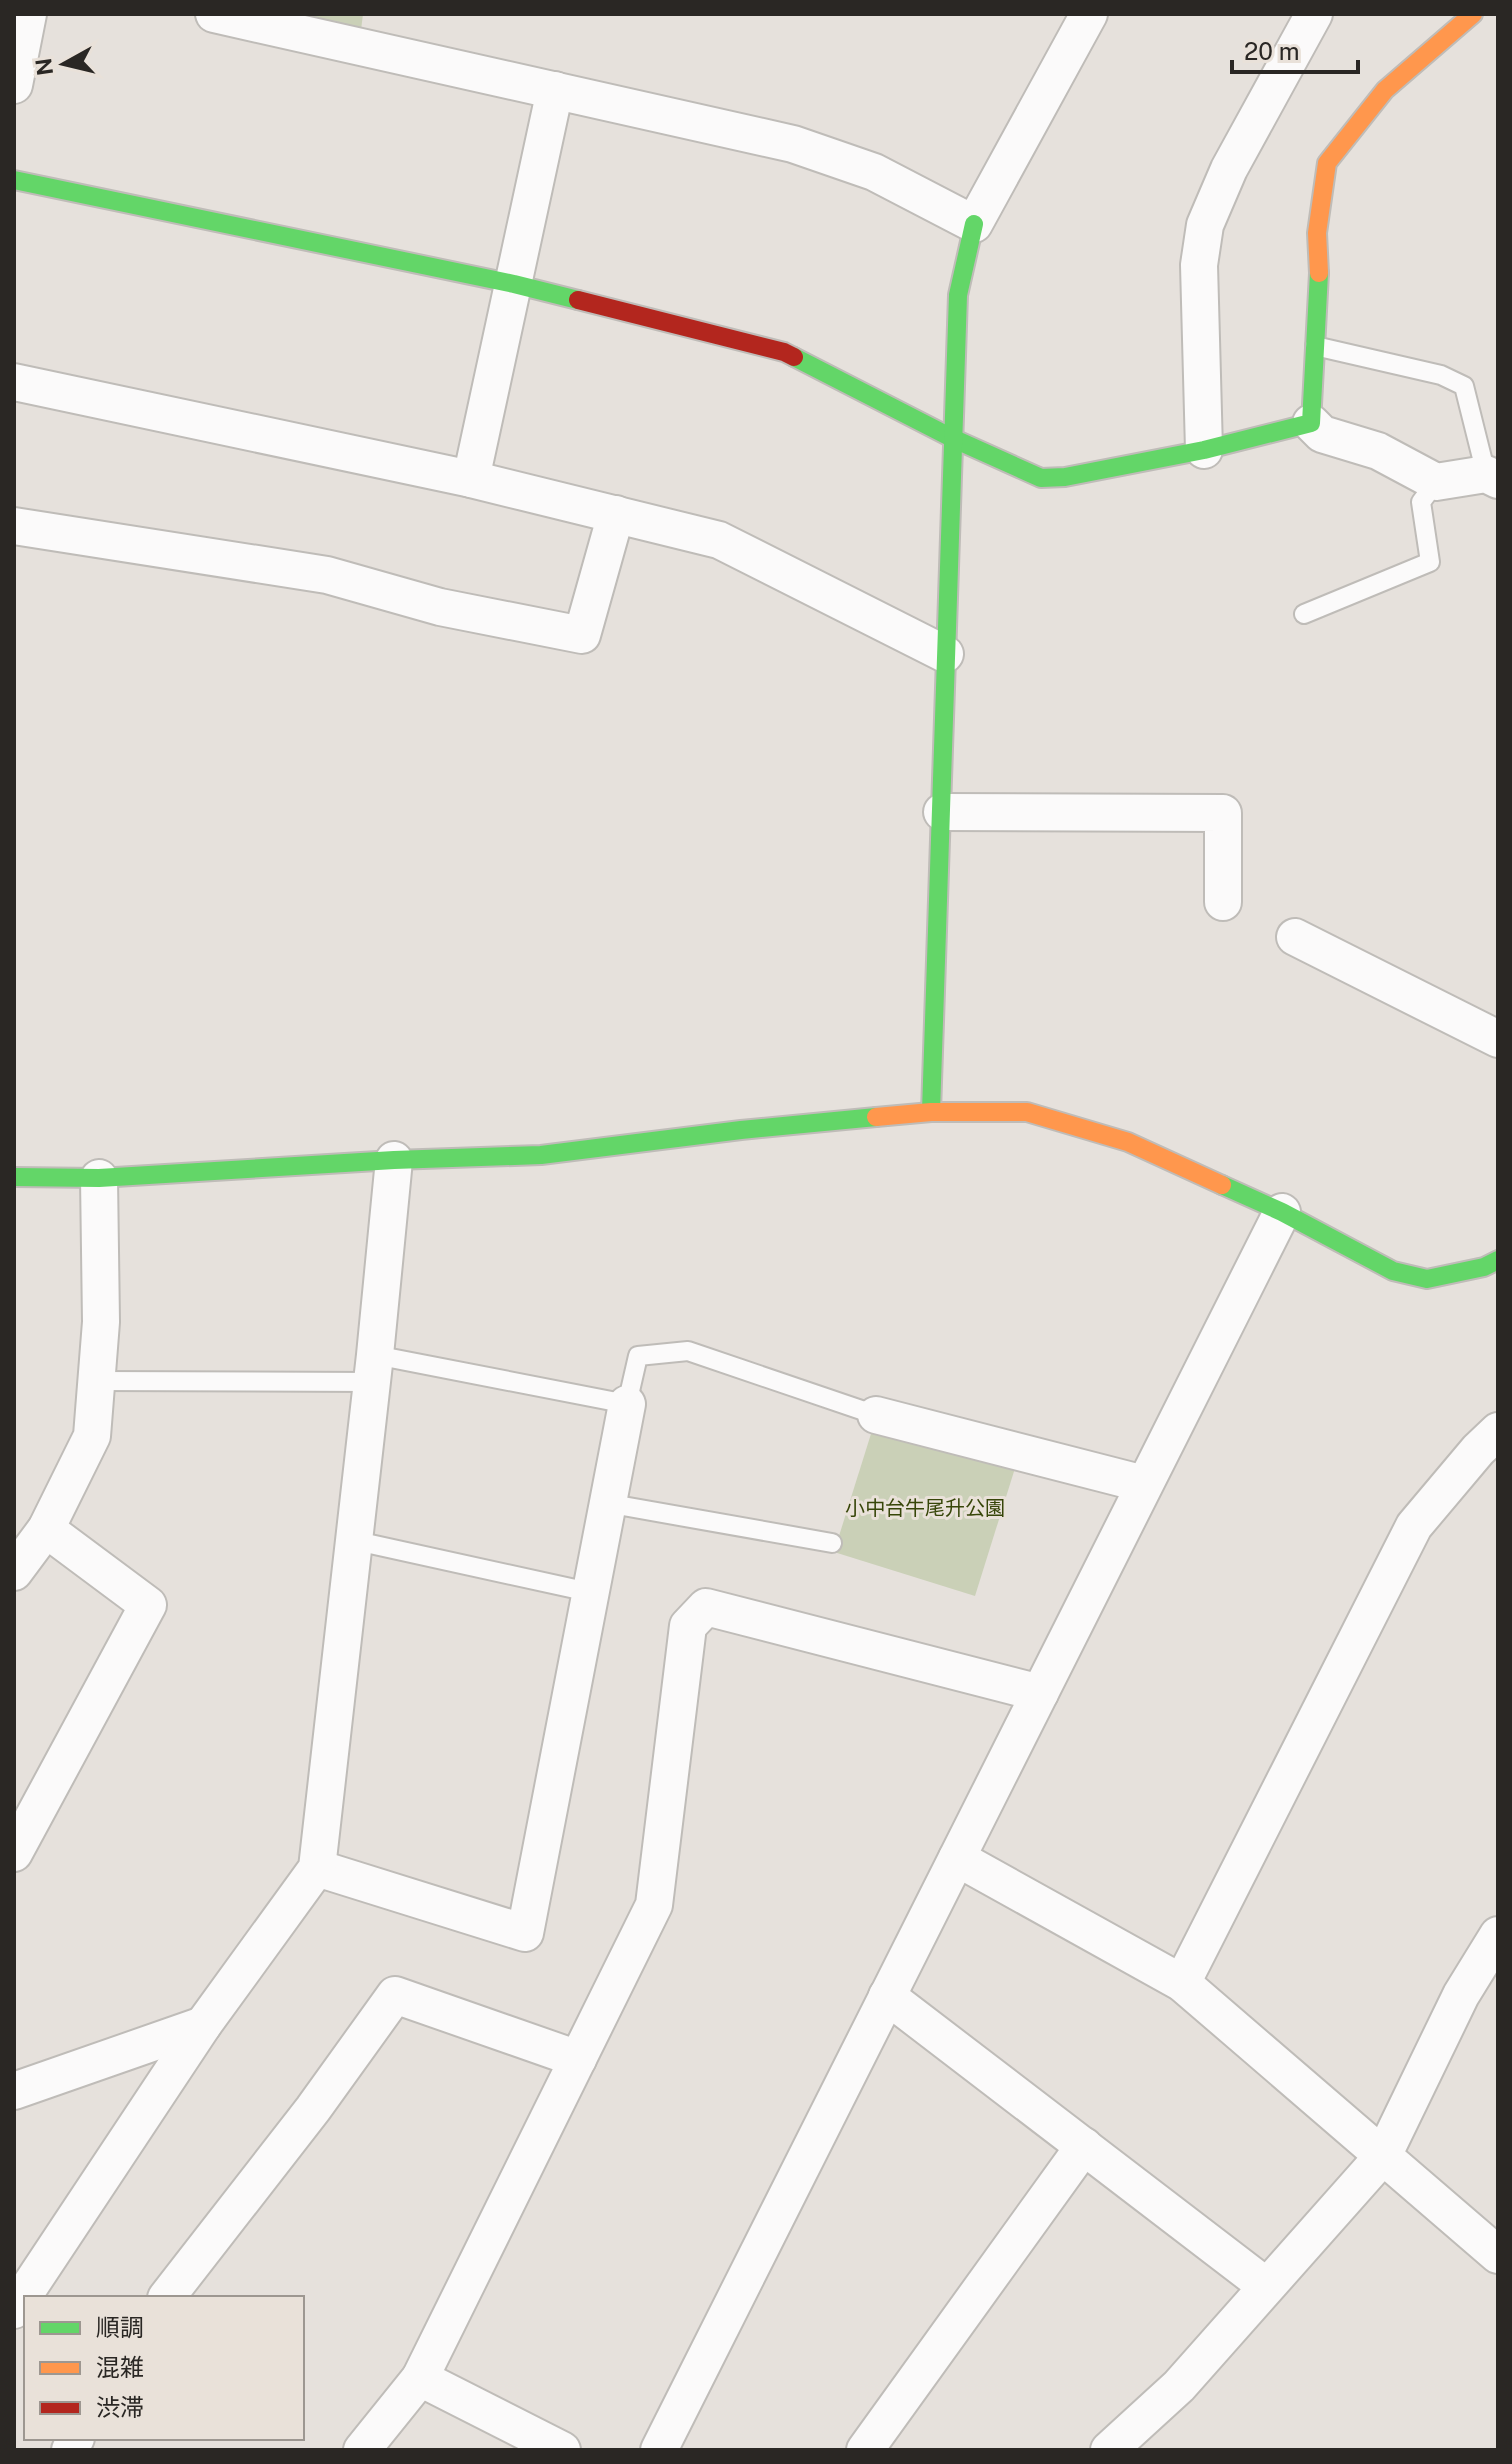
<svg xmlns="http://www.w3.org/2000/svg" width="1512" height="2464" viewBox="0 0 1512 2464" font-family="'Public Sans','Noto Sans JP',sans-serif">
	<rect width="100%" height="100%" fill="#e6e1dc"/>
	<g fill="#cad0b7">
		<path d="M290 14H363L361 30Z"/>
		<path d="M875 1421 1016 1465 975 1596 834 1552Z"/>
	</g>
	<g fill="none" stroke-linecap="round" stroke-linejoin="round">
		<g stroke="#bfbcb8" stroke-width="22">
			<g id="lane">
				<path d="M1315 346 1441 375 1464 386 1486 474"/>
				<path d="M1304 614 1430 562 1421 502 1436 482"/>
				<path d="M375 1355 627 1404 638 1356 688 1351 876 1415"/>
				<path d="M96 1381 372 1382"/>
				<path d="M606 1503 832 1543"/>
				<path d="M352 1540 589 1592"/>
			</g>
		</g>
		<g stroke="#bfbcb8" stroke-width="40">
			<g id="street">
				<path d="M214 14 793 144 874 172 974 224 1089 14"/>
				<path d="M14 85 28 14"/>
				<path d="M14 382 471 479 719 540 945 654"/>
				<path d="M1311 423 1322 434 1378 451 1436 482 1486 474 1498 480"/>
				<path d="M1204 450 1199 265 1205 225 1229 169 1314 14"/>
				<path d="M471 479 555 90"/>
				<path d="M14 526 327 575 440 607 582 635 616 514"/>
				<path d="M942 812 1223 813V902"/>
				<path d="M1295 937 1498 1039"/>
				<path d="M876 1415 1144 1484"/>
				<path d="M14 1572 46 1529 92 1436 101 1322 99 1178"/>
				<path d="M14 1853 148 1605 46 1529"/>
				<path d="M957 1858 1182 1983 1498 2255"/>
				<path d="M317 1868 525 1933 627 1404"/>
				<path d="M1182 1983 1414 1526 1478 1450 1498 1431"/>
				<path d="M887 1996 1266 2286"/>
				<path d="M14 2091 203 2025"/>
				<path d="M166 2298 313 2109 395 1995 578 2059"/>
				<path d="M14 2310 203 2025 317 1868 375 1355 394 1160"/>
				<path d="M420 2378 654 1905 688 1626 706 1607 1040 1693"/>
				<path d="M70 2450 76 2438"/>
				<path d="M362 2450 420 2378 562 2450"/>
				<path d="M659 2450 1282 1212"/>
				<path d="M865 2450 1084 2146"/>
				<path d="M1109 2450 1179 2386 1383 2156 1461 1995 1498 1935"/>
			</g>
		</g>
		<g stroke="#bfbcb8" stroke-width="22">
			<g id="fast">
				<path d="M14 180 514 284 578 300"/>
				<path d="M794 357 952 438 1041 478 1065 477 1204 450 1311 423 1319 273"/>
				<path d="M931 1112 958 295 974 224"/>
				<path d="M14 1177 99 1178 394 1160 541 1155 741 1130 876 1117"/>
				<path d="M1222 1185 1282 1212 1393 1271 1427 1279 1484 1267 1498 1260"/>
			</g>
		</g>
		<g stroke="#bfbcb8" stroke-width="22">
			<g id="slow">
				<path d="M1319 273 1317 233 1327 163 1385 90 1473 14"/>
				<path d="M876 1117 931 1112H1027L1128 1142 1222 1185"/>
			</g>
		</g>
		<g stroke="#bfbcb8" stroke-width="22">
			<path id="jam" d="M578 300 784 352 794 357"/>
		</g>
		<use href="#lane" stroke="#fbfafa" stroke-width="18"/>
		<use href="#street" stroke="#fbfafa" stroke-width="36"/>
		<use href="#fast" stroke="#63d668" stroke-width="18"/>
		<use href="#slow" stroke="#ff974d" stroke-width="18"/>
		<use href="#jam" stroke="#b3261e" stroke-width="18"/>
	</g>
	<g text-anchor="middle" stroke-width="6" stroke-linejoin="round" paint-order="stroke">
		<g font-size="20" fill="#374609" stroke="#e9e1d9">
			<text x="925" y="1515">小中台牛尾升公園</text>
		</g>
	</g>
	<rect width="1512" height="2464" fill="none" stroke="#2a2724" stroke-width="32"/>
	<rect x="24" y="2296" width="280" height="144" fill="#e9e1d9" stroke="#9d9791" stroke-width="2"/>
	<rect x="40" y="2322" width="40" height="12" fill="#63d668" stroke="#9d9791" stroke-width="2"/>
	<text x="96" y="2336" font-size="24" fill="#2a2724">順調</text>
	<rect x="40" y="2362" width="40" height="12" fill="#ff974d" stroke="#9d9791" stroke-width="2"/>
	<text x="96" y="2376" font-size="24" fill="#2a2724">混雑</text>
	<rect x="40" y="2402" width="40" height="12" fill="#b3261e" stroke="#9d9791" stroke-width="2"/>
	<text x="96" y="2416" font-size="24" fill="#2a2724">渋滞</text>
	<g transform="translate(64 64) rotate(262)" stroke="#e9e1d9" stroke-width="6" paint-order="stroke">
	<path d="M0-6L14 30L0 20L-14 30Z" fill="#2a2724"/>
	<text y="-12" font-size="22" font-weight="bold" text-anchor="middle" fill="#2a2724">N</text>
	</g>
	<path d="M1232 60v12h126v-12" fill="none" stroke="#2a2724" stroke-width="4"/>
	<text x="1244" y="60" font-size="24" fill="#2a2724" stroke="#e9e1d9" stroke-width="6" paint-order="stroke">20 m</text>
</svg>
